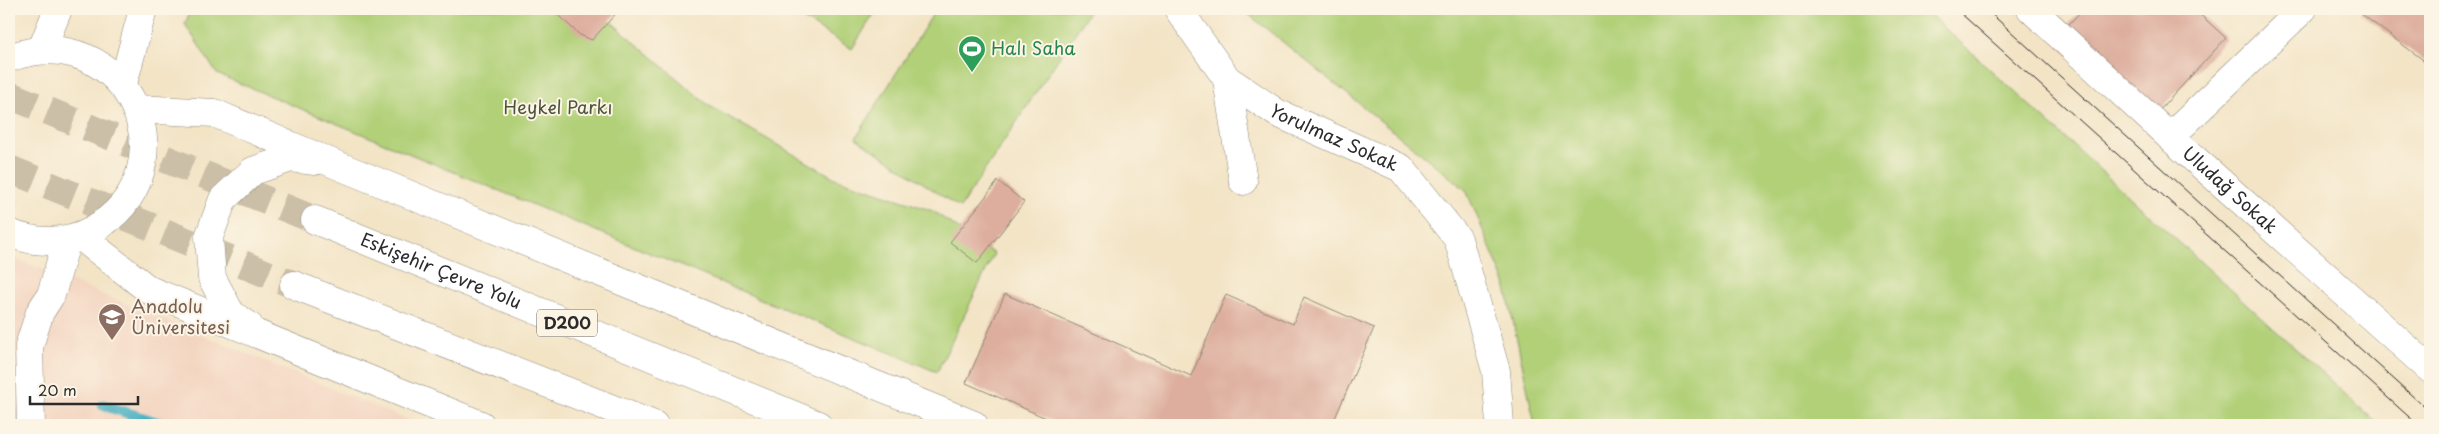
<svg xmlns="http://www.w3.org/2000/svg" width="2439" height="434" viewBox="0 0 2439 434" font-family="'Playpen Sans',sans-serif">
	<rect width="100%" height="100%" fill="#fcf5e5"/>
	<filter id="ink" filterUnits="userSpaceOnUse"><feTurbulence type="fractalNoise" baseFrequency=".02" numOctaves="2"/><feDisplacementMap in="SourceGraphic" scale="10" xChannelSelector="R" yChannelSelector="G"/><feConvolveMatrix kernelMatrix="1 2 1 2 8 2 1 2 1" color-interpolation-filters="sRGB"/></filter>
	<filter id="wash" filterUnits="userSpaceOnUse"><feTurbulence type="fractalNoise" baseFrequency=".0096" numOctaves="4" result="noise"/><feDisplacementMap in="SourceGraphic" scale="20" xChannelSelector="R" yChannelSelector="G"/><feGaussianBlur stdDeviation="1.12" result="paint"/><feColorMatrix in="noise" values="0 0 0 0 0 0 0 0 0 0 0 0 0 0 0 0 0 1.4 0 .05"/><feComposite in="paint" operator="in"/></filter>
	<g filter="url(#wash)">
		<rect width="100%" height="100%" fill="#f3e4c6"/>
		<path fill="#f3d4bf" d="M9 256 420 425H9Z"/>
		<g fill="#b1d078" stroke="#6e7e52">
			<path d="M191 9H596L708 105 835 178 933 211 994 254 937 372 217 74 185 24Z"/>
			<path d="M787 9H877L852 49Z"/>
			<path d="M936 9H1091L960 208 856 138Z"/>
			<path d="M1242 9H1924L2379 425H1535L1505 283 1466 190Z"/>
		</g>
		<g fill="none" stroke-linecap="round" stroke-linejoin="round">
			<path stroke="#42aec0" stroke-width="11" d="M103 405 165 425"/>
		</g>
		<g id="blocks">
			<g fill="#ddad9d">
				<path d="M551 9H620L592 40 580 35Z"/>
				<path d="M2083 9H2194L2226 38 2145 126 2053 41Z"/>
				<path d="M2363 9H2430V65L2360 13Z"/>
				<path d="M998 181 1024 202 977 263 950 242Z"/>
				<path d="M1005 294 1191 376 1226 295 1293 324 1304 297 1374 328 1332 425H1062L966 383Z"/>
			</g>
		</g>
	</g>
	<g filter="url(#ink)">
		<use href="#blocks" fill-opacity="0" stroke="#8f8878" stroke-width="1"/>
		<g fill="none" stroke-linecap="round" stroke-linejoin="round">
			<g stroke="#cbbfa7" stroke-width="28" stroke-dasharray="28 14" stroke-linecap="butt">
				<path d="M9 95 315 220"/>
				<path d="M9 169 294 285"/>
			</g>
			<g stroke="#8f8878" stroke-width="29">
				<g id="minor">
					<path id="s1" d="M1178 9 1227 79 1277 113 1401 168 1458 239 1496 371 1500 425"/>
					<path id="s2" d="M2031 9 2170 137 2430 369"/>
					<path d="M1227 79 1243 181"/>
					<path d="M2170 137 2303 9"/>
					<path d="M31 425 29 346 40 312 51 295 67 240"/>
				</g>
			</g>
			<g stroke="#8f8878" stroke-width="29">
				<g id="major">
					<path d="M42 49 58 9"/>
					<path d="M123 84 143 9"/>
				</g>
			</g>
			<g stroke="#8f8878" stroke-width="29">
				<g id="highway">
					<path d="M9 58C126 14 198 171 92 230 66 244 36 244 9 233"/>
					<path d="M137 109 214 113 332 163 974 425"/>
					<path id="s3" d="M315 220 818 425"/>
					<path d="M80 236 149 290 481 425"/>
					<path d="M294 285 654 425"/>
					<path d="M249 326 231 314 212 278 209 237 223 199 253 171 291 158 315 161"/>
				</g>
			</g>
			<use href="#minor" stroke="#fff" stroke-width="28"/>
			<use href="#major" stroke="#fff" stroke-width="28"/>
			<use href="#highway" stroke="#fff" stroke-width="28"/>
			<g stroke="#2b2b2b" stroke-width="1">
				<path d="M1956 9 2418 425"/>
				<path d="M1986 9 2430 412"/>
			</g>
		</g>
	</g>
	<defs>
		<g id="stadium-pin" transform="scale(1.4375)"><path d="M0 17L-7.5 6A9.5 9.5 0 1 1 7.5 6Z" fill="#2e9e5b" stroke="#fcf5e5"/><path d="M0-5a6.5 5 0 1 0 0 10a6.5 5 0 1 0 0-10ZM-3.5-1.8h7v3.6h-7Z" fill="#fff"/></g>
		<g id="university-pin" transform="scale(1.4375)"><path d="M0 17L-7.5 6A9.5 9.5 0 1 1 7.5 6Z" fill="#8d6e63" stroke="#fcf5e5"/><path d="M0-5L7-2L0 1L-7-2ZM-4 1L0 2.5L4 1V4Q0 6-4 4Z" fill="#fff"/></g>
	</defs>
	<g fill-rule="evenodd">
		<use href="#stadium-pin" x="972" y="49"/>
		<use href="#university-pin" x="112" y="317"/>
	</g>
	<g text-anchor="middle" stroke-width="4" stroke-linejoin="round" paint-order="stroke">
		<rect fill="#fcf5e5" stroke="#6a6863" stroke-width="1" x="537" y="309.5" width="60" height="27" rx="4"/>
		<g font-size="16" font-weight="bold" fill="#2b2b2b">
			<text x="567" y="329">D200</text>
		</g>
		<g font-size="18" fill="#27864d" stroke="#fcf5e5" text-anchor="start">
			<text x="991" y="55">Halı Saha</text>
		</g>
		<g font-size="18" fill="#4c543e" stroke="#fcf5e5">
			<text x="558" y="114">Heykel Parkı</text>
		</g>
		<g font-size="18" fill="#2b2b2b" stroke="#fcf5e5">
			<text dy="6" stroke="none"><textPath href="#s1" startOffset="208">Yorulmaz Sokak</textPath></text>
			<text dy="6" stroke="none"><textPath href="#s2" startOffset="269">Uludağ Sokak</textPath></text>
			<text dy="6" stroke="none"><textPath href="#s3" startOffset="136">Eskişehir Çevre Yolu</textPath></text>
		</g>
		<g font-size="18" fill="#785e54" stroke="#fcf5e5" text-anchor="start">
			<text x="131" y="313">Anadolu<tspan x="131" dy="21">Üniversitesi</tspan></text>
		</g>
	</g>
	<rect width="2439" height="434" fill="none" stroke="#fcf5e5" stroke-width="30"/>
	<path d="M30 396v8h108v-8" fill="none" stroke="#2b2b2b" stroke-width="2.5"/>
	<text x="38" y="396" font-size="15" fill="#2b2b2b" stroke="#fcf5e5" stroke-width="4" paint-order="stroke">20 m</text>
</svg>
